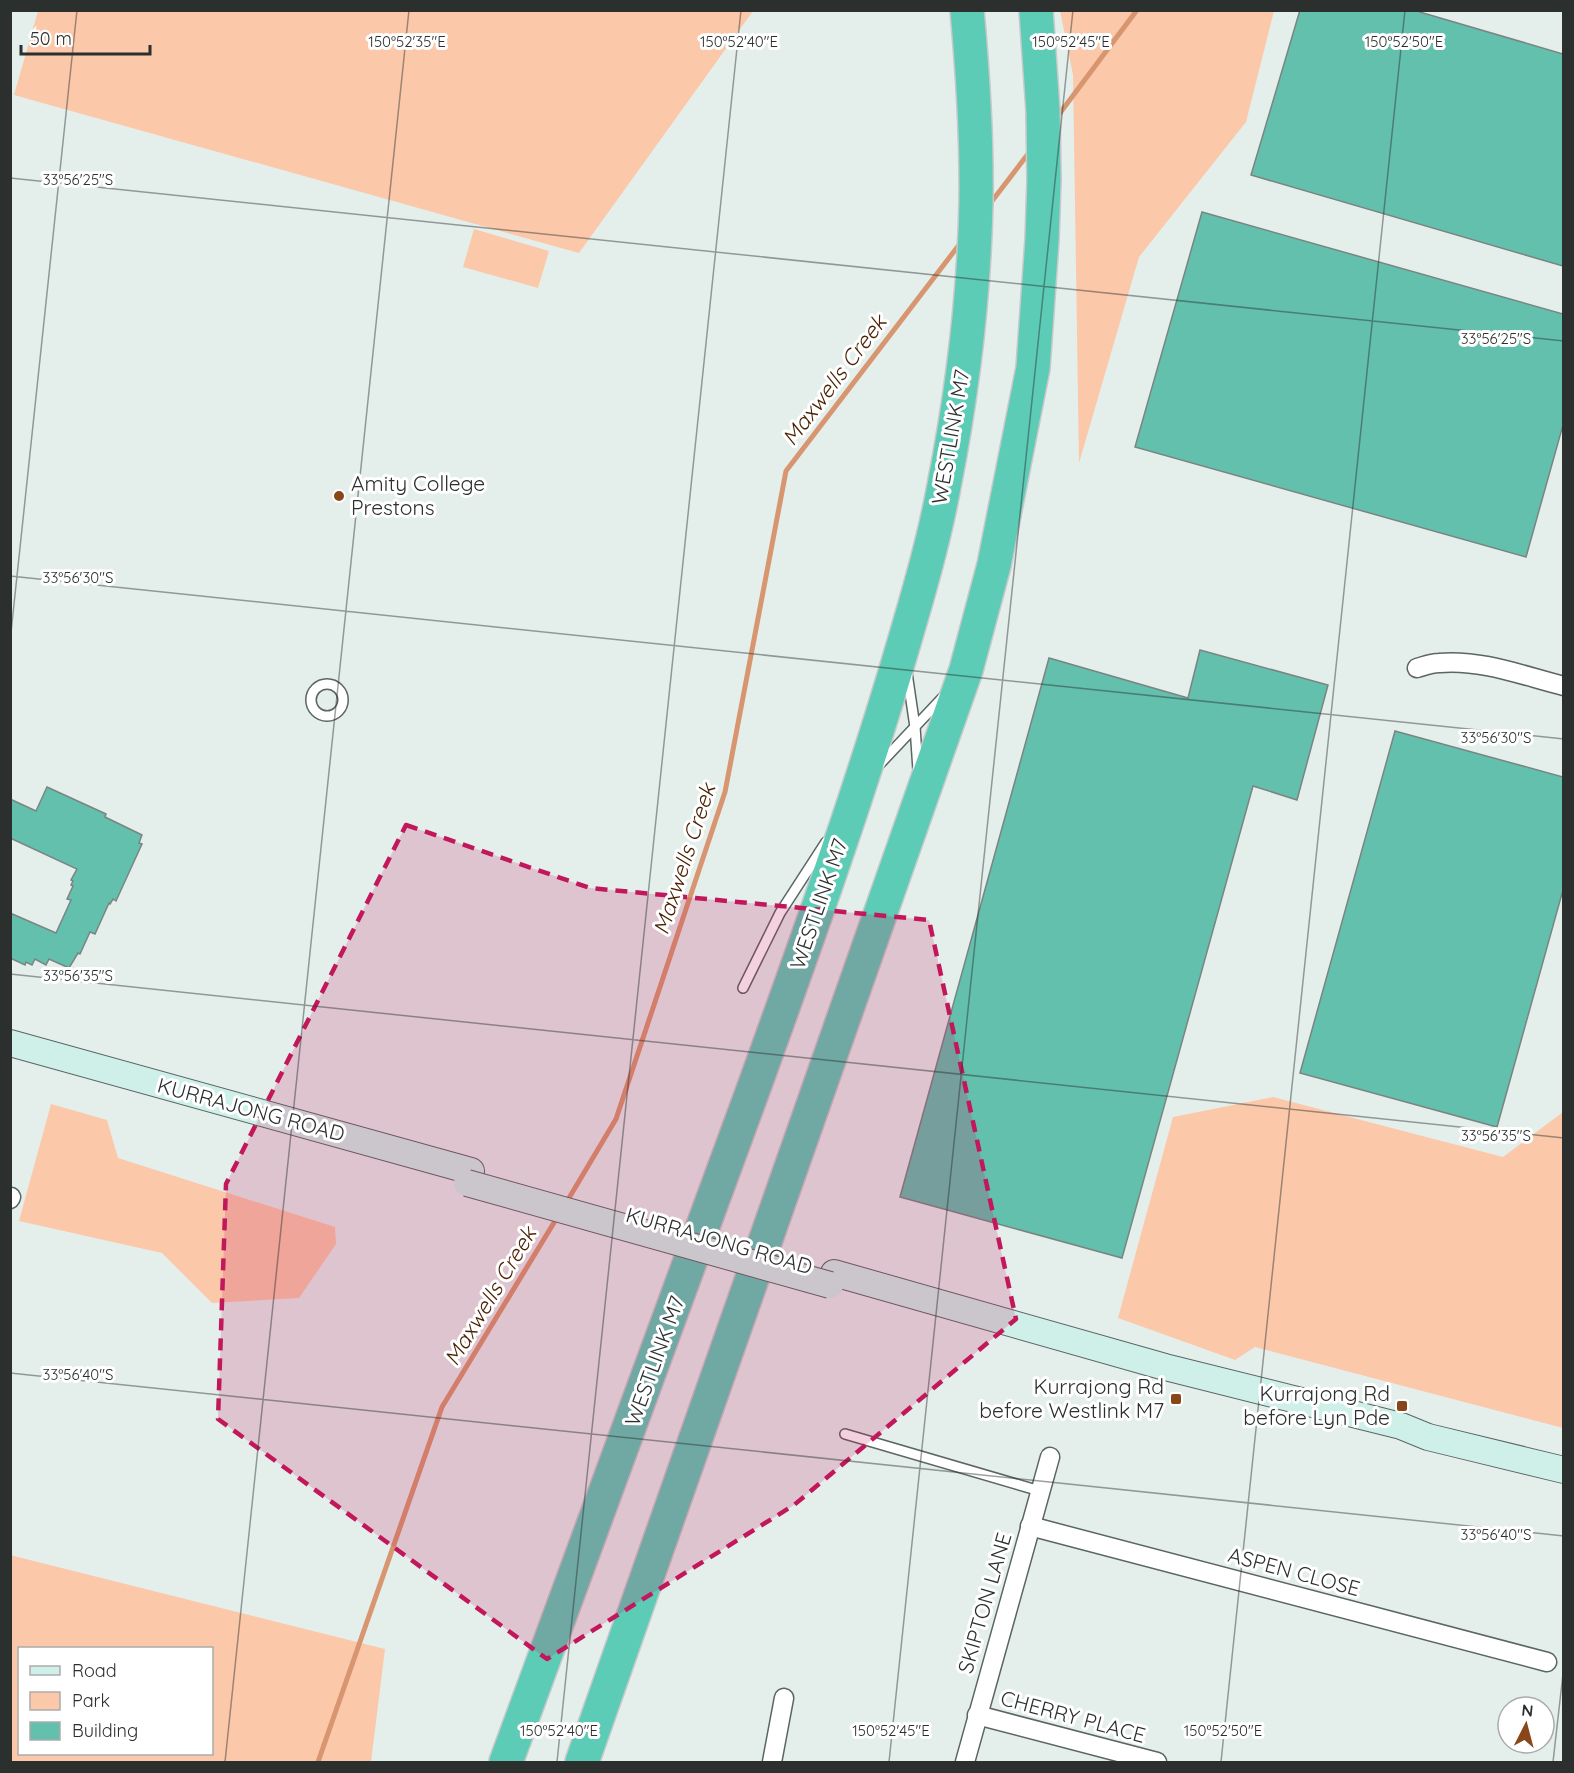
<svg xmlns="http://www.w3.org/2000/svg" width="1574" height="1773" viewBox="0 0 1574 1773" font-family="Quicksand,sans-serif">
	<rect width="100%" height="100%" fill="#e4efec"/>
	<g fill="#fcc8aa" fill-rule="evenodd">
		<path d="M38 11V10L753 11 579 253 14 95Z"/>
		<path d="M1060 11H1274L1246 122 1139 257 1079 463 1073 75Z"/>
		<path d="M474 229 549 251 538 288 463 267Z"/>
		<path d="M1273 1097 1503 1157 1563 1112V1428L1255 1347 1235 1360 1118 1318 1173 1117Z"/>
		<path d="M51 1104 107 1120 118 1158 335 1227 336 1244 299 1298 212 1303 162 1253 19 1221Z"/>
		<path d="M10 1555 385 1649 371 1762H11ZM212 1648V1754H20V1648Z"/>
	</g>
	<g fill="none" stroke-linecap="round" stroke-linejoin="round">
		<g stroke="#d89670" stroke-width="5">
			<path d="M1057 117 1137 10"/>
			<path d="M989 205 1031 150"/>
			<path d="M566 1203 616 1119 725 792 786 471 962 241"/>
			<path d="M318 1762 442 1407 558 1216"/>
		</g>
	</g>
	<g fill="#62c0ad" stroke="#7a8582" stroke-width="1.5">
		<path d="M1300 10H1413L1563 54V266L1251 175Z"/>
		<path d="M1202 212 1563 314V425L1526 557 1135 447Z"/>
		<path d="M1200 650 1328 685 1297 800 1253 786 1122 1258 900 1197 1049 658 1188 698Z"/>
		<path d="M1395 731 1563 777V890L1497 1127 1300 1073Z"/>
		<path d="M47 787 106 814 105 817 142 835 139 843 142 844 116 901 113 899 110 904 109 903 95 934 90 932 80 954 78 953 69 968 49 959 46 965 35 959 32 965 26 962 25 965 10 958V913L56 933 71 900 67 899 73 886 71 885 73 881 71 880 77 869 10 838V799L36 811Z"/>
	</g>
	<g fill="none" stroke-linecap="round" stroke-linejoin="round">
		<g stroke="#5b6562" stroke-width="12">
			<g id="lane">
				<path d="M907 673 915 727 918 770"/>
				<circle cx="327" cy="700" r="16"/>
				<path d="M877 767 944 696"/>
				<path d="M743 988 780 913 826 842"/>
				<path d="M845 1434 1040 1491"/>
			</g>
		</g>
		<g stroke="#5b6562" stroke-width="21">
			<g id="street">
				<path d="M1417 668C1424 666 1432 663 1439 663 1481 659 1524 676 1564 686"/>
				<path d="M10 1199 11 1197"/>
				<path d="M1030 1526 1547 1662"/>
				<path d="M977 1715 1157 1762"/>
				<path d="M772 1762 784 1698"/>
				<path d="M965 1762 1050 1457"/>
			</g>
		</g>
		<g stroke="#5b6562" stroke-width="28">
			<g id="secondary">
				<path d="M10 1043 471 1171"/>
				<path d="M834 1273 1165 1367 1401 1426 1428 1437 1564 1470"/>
			</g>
		</g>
		<g stroke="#c8c9c9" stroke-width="36">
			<g id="highway">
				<path d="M506 1762C589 1539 672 1315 753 1090 804 949 855 807 898 663 915 605 933 546 944 486 962 395 974 296 976 203 977 139 973 75 967 10"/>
				<path d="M582 1762 966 670 994 565 1033 368 1042 240 1044 180 1043 111 1036 10"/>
			</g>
		</g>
		<use href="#lane" stroke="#fff" stroke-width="9"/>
		<use href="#street" stroke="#fff" stroke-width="18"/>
		<use href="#secondary" stroke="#cef0e9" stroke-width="26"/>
		<use href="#highway" stroke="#5cccb6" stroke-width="33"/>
		<g stroke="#5b6562" stroke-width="28" stroke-linecap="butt">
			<path id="secondary-bridge" d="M467 1183 830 1285"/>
		</g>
		<use href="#secondary-bridge" stroke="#cef0e9" stroke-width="26"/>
	</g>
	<path fill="#c2185b" fill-opacity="0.2" stroke="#c2185b" stroke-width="4.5" stroke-dasharray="12 8" stroke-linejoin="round" d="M406 825 590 888 929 920 1016 1319 794 1505 547 1659 218 1419 226 1184Z"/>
	<path fill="none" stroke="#2b2f2e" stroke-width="1.5" stroke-opacity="0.45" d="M10 178 1564 341M10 576 1564 739M10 642 77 10M10 974 1564 1138M10 1373 1564 1536M225 1762 409 10M557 1762 741 10M889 1762 1073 10M1221 1762 1405 10M1553 1762 1564 1665"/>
	<g fill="#894618" stroke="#fff" stroke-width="2">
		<circle cx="339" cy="496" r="6"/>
		<rect x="1170" y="1393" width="12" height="12" rx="3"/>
		<rect x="1396" y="1400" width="12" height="12" rx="3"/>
	</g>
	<g text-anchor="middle" stroke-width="6" stroke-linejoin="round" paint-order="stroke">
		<g font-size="21" fill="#2b2f2e" stroke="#fff">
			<text transform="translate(951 437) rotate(-80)" y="7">WESTLINK M7</text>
			<text transform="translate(819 904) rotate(-71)" y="7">WESTLINK M7</text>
			<text transform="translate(251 1110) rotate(15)" y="7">KURRAJONG ROAD</text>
			<text transform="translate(719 1241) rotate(16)" y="7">KURRAJONG ROAD</text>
			<text transform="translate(655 1361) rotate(-70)" y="7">WESTLINK M7</text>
			<text transform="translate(1294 1572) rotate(15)" y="7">ASPEN CLOSE</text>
			<text transform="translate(985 1603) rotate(-74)" y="7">SKIPTON LANE</text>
			<text transform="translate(1073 1717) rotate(15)" y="7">CHERRY PLACE</text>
		</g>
		<g font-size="21" fill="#2b2f2e" stroke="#fff" text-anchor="end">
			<text x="351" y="491" text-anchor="start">Amity College<tspan x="351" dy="24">Prestons</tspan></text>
			<text x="1164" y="1394">Kurrajong Rd<tspan x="1164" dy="24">before Westlink M7</tspan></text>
			<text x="1390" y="1401">Kurrajong Rd<tspan x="1390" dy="24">before Lyn Pde</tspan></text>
		</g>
		<g font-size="22" font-style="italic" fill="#491f01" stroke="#fff">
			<text transform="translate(834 380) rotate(-53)" y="8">Maxwells Creek</text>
			<text transform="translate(684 859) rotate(-72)" y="8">Maxwells Creek</text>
			<text transform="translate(490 1296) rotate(-59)" y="8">Maxwells Creek</text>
		</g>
	</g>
	<g font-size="15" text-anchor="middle" fill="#2b2f2e" stroke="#fff" stroke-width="6" stroke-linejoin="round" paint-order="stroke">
		<text x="407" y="47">150°52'35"E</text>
		<text x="739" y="47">150°52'40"E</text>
		<text x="1071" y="47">150°52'45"E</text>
		<text x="1404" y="47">150°52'50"E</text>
		<text x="78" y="185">33°56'25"S</text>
		<text x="1496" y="344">33°56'25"S</text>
		<text x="78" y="583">33°56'30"S</text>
		<text x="1496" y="743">33°56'30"S</text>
		<text x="78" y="981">33°56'35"S</text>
		<text x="1496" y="1141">33°56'35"S</text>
		<text x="78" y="1380">33°56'40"S</text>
		<text x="1496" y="1540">33°56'40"S</text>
		<text x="559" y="1736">150°52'40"E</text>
		<text x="891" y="1736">150°52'45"E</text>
		<text x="1223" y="1736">150°52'50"E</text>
	</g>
	<rect width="1574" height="1773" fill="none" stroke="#2b2f2e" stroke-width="24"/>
	<rect x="18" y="1647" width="195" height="108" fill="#ffffff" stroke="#aaacab" stroke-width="1.5"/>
	<rect x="30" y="1666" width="30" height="9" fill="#cef0e9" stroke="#aaacab" stroke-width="1.5"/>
	<text x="72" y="1677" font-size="18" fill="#2b2f2e">Road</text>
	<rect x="30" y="1692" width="30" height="18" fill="#fcc8aa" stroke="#aaacab" stroke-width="1.5"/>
	<text x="72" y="1707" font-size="18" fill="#2b2f2e">Park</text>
	<rect x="30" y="1722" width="30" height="18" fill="#62c0ad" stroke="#aaacab" stroke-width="1.5"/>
	<text x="72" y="1737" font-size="18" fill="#2b2f2e">Building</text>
	<g transform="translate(1526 1725) rotate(6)"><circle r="28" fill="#ffffff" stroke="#aaacab" stroke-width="1.5"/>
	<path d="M0-4.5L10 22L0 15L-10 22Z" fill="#894618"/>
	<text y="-9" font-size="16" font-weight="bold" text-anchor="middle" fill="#2b2f2e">N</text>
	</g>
	<path d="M21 45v9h129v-9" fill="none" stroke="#2b2f2e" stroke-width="3"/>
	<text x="30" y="45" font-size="18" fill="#2b2f2e" stroke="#ffffff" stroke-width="4.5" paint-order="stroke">50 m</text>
</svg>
